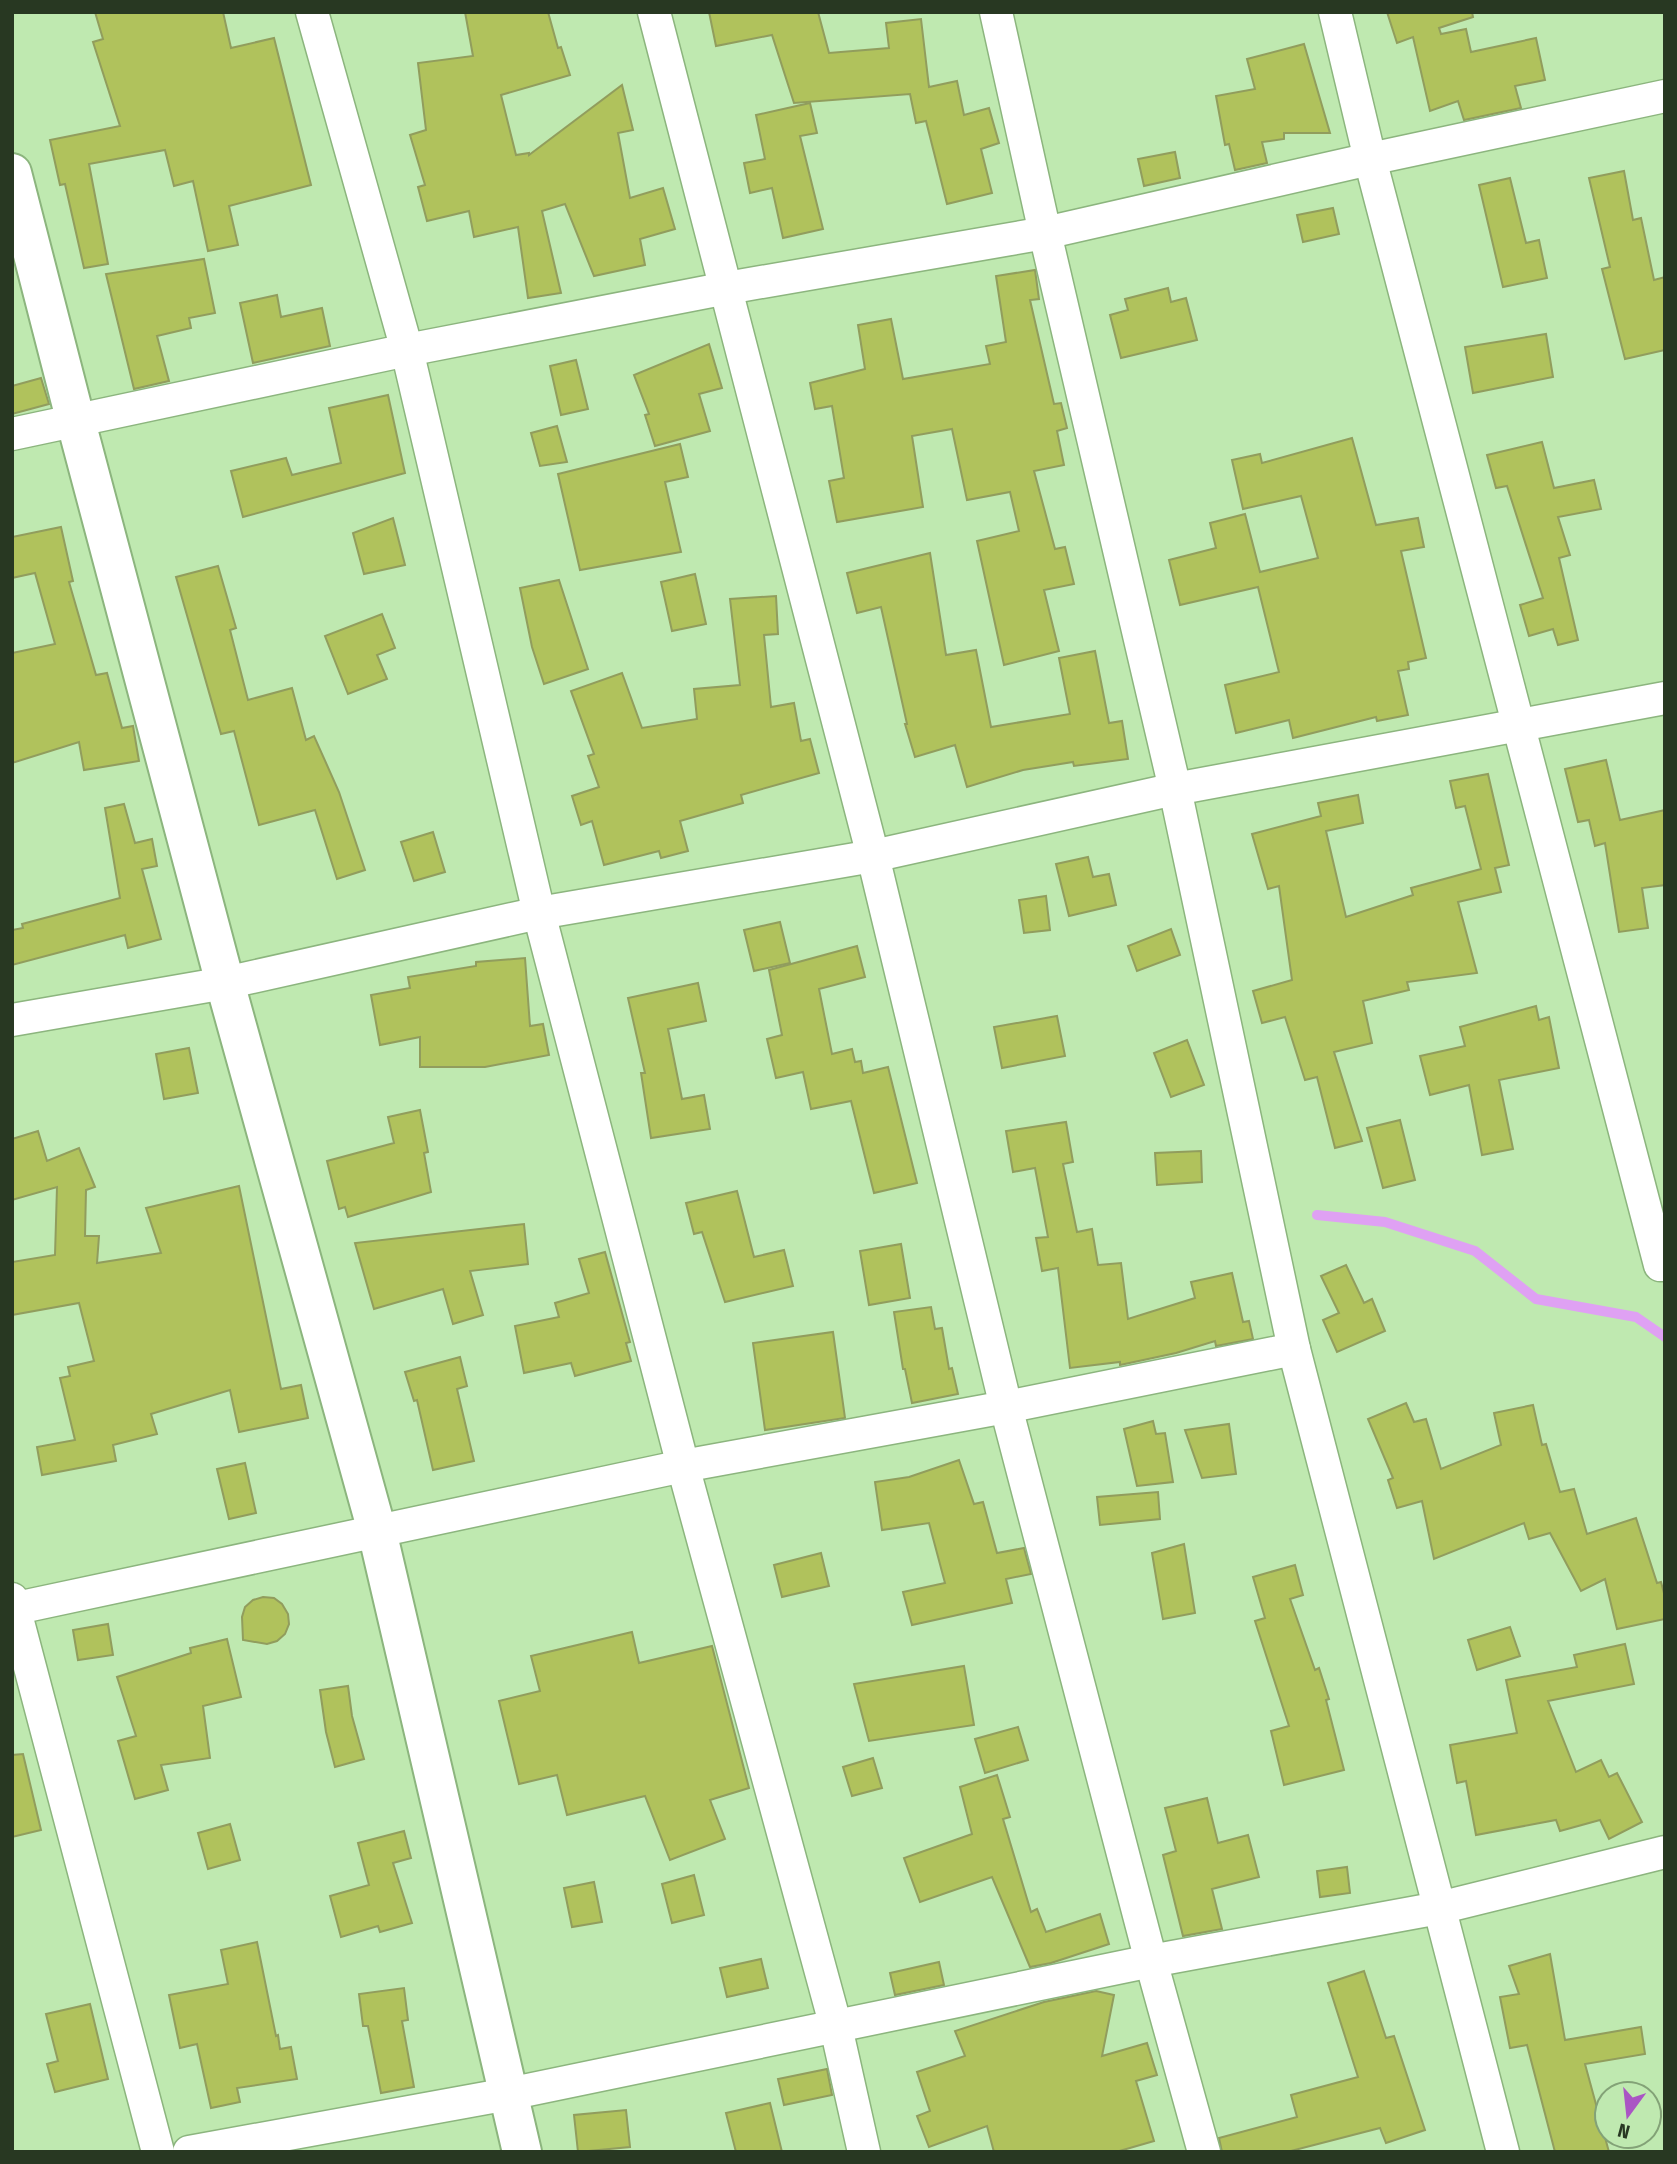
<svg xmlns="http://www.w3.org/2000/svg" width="1677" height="2164" viewBox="0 0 1677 2164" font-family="'Fira Sans Condensed',sans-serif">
	<rect width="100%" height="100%" fill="#bfe9b0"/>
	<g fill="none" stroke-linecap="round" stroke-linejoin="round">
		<path stroke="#dfa1f3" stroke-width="10" d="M1317 1215 1385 1222 1475 1251 1536 1299 1636 1317 1665 1337"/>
	</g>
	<g fill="#b0c25c" stroke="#919d5d" stroke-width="2">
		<path d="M95 12H223L231 48 274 38 311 185 229 206 238 245 208 251 193 181 174 186 165 150 89 164 108 264 84 268 65 184 60 185 50 140 120 126 93 42 103 39Z"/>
		<path d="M465 12H548L558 48 561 47 570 75 501 95 516 155 529 153V155L622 85 633 130 618 133 630 198 663 188 675 229 640 239 645 265 594 276 565 204 542 211 561 293 528 298 518 227 474 237 469 211 427 221 418 187 425 185 410 135 426 130 418 63 473 56Z"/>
		<path d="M709 12H818L829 53 889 48 886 23 921 19 929 87 957 81 964 115 989 108 999 143 981 149 992 193 947 204 926 121 916 123 910 94 794 103 772 35 716 46Z"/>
		<path d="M1387 12H1472L1473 17 1439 28 1441 34 1466 29 1471 52 1536 38 1545 80 1515 86 1521 108 1464 120 1458 101 1430 111 1413 37 1397 43Z"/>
		<path d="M1304 44 1330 133H1284V139L1262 142 1267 163 1235 170 1229 144 1225 145 1216 96 1255 89 1247 59Z"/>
		<path d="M810 103 817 133 800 136 823 229 783 238 772 188 750 193 744 163 765 159 756 115Z"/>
		<path d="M1175 152 1180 178 1144 186 1138 159Z"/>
		<path d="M1624 171 1633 220 1641 218 1654 280 1665 277V350L1625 359 1602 269 1610 267 1589 178Z"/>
		<path d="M1510 178 1526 243 1539 240 1547 278 1503 287 1479 185Z"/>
		<path d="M1333 208 1339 234 1303 242 1297 215Z"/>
		<path d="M204 259 215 313 189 318 191 328 157 336 169 381 134 389 106 274Z"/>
		<path d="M1035 270 1039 299 1030 300 1054 404 1061 403 1067 428 1057 431 1064 465 1034 471 1055 549 1065 547 1074 584 1044 590 1059 651 1004 665 977 541 1019 531 1010 492 967 500 952 429 912 436 923 507 837 522 829 481 844 478 832 406 815 409 810 383 865 369 858 325 891 319 903 379 990 364 986 346 1006 342 996 276Z"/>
		<path d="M1168 288 1171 302 1186 298 1197 340 1121 358 1110 315 1128 310 1125 299Z"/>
		<path d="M277 295 281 317 322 308 330 346 253 363 240 303Z"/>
		<path d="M1546 334 1553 377 1473 393 1465 347Z"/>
		<path d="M709 344 722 388 699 394 710 431 655 446 645 415 649 414 634 375Z"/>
		<path d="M576 360 588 409 561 415 550 366Z"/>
		<path d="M41 378 49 404 12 414V386Z"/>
		<path d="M388 395 405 473 243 517 231 471 286 458 292 475 341 463 329 408Z"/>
		<path d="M557 426 567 462 540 466 531 433Z"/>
		<path d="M1352 438 1376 525 1418 518 1424 547 1401 551 1426 658 1408 662 1409 669 1398 671 1408 715 1377 721 1376 717 1293 738 1289 720 1236 733 1225 685 1279 672 1258 587 1180 605 1169 560 1216 548 1210 523 1245 514 1260 572 1318 558 1301 496 1243 509 1232 460 1260 454 1262 463Z"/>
		<path d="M1542 442 1554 488 1594 480 1601 509 1558 517 1570 555 1559 558 1578 640 1558 645 1553 629 1529 636 1520 605 1543 598 1507 486 1496 488 1487 455Z"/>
		<path d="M680 444 688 477 665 482 681 552 580 570 558 474Z"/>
		<path d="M393 518 405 565 364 574 353 533Z"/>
		<path d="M61 527 73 581 69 582 96 675 107 673 122 728 133 726 139 761 84 770 79 742 12 763V653L55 644 35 573 12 578V537Z"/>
		<path d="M930 553 946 655 976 650 991 727 1070 714 1059 658 1095 651 1109 723 1122 721 1128 759 1074 766 1073 762 1023 770 967 787 955 745 915 757 905 724H907L881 607 857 613 847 573Z"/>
		<path d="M218 566 236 628 230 630 248 700 292 688 306 740 314 736 339 792 365 870 337 879 315 810 259 825 234 731 221 734 176 577Z"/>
		<path d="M695 574 706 624 672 631 661 582Z"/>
		<path d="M559 580 588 669 544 684 532 647 520 588Z"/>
		<path d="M776 596 778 634 764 635 771 707 794 703 801 741 810 739 819 773 741 795 743 803 680 821 688 851 661 858 659 851 604 865 592 821 581 825 572 796 599 787 588 756 594 754 571 691 622 673 642 728 697 719 694 689 740 685 730 599Z"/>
		<path d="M382 614 395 648 377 655 387 679 348 694 325 636Z"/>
		<path d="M1606 760 1620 820 1665 810V885L1642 888 1648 928 1619 932 1605 843 1595 846 1589 820 1578 822 1565 769Z"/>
		<path d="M1488 774 1509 865 1495 868 1501 892 1458 902 1477 973 1407 982 1409 990 1363 1001 1372 1043 1334 1052 1362 1141 1335 1148 1317 1077 1305 1080 1285 1017 1262 1023 1253 991 1292 980 1279 886 1268 889 1252 834 1321 816 1318 803 1358 795 1363 823 1326 831 1346 917 1413 895 1411 888 1481 869 1465 806 1456 808 1450 781Z"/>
		<path d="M124 804 135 843 152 839 157 866 142 869 161 939 128 948 125 935 12 965V930L23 928 22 924 120 898 105 808Z"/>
		<path d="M433 832 445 872 414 881 401 842Z"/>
		<path d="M1088 857 1093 877 1109 874 1116 905 1069 916 1056 864Z"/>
		<path d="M1046 896 1050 930 1024 933 1019 900Z"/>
		<path d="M780 922 790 963 754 971 744 930Z"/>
		<path d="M1171 929 1180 955 1137 971 1128 946Z"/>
		<path d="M857 946 865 977 819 989 832 1054 852 1049 855 1062 861 1061 863 1073 888 1067 917 1183 874 1193 851 1101 811 1109 803 1072 776 1078 767 1039 782 1035 769 970Z"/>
		<path d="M525 958 530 1026 543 1024 549 1055 485 1067H420V1037L380 1045 371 995 410 988 408 977 476 966V962Z"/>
		<path d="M698 983 706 1021 668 1029 682 1099 704 1095 710 1129 651 1138 641 1073H645L628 998Z"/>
		<path d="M1536 1006 1539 1020 1549 1017 1559 1068 1499 1080 1513 1149 1482 1155 1469 1085 1430 1095 1420 1056 1465 1046 1460 1027Z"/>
		<path d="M1057 1016 1065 1056 1002 1068 994 1027Z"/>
		<path d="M1187 1040 1204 1085 1171 1097 1154 1053Z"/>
		<path d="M189 1048 198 1093 164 1099 156 1054Z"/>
		<path d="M420 1110 428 1152 424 1153 431 1192 348 1217 345 1207 339 1209 327 1161 394 1143 388 1117Z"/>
		<path d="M1400 1120 1415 1180 1383 1188 1367 1128Z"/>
		<path d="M1066 1122 1073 1162 1063 1164 1077 1232 1092 1229 1098 1265 1121 1263 1128 1319 1195 1298 1191 1282 1232 1273 1243 1322 1249 1321 1253 1339 1216 1346 1215 1341 1176 1353 1120 1365V1362L1070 1368 1058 1268 1042 1271 1036 1238 1048 1237 1035 1168 1013 1172 1006 1131Z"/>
		<path d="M38 1131 47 1161 79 1148 95 1187 86 1190 85 1236H99L97 1263 161 1253 146 1208 239 1186 281 1389 301 1385 308 1418 239 1432 230 1390 151 1414 157 1434 113 1445 116 1461 42 1475 37 1447 75 1440 60 1378 70 1376 68 1367 94 1361 79 1303 12 1315V1262L55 1255 57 1187 12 1200V1139Z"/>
		<path d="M1201 1151 1202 1182 1157 1185 1155 1153Z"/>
		<path d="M737 1191 754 1257 784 1250 793 1286 725 1302 702 1232 694 1234 686 1203Z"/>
		<path d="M524 1224 528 1264 470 1271 483 1315 453 1324 443 1289 374 1309 355 1243Z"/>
		<path d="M901 1244 910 1298 869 1305 860 1251Z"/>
		<path d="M605 1252 630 1342 626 1343 631 1361 575 1376 571 1363 524 1373 515 1326 559 1317 555 1303 589 1293 579 1259Z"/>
		<path d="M1346 1265 1364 1303 1372 1299 1385 1331 1337 1352 1323 1320 1339 1313 1321 1276Z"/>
		<path d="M931 1307 935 1329 942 1328 949 1369 952 1368 958 1394 912 1403 905 1369H903L894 1312Z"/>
		<path d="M833 1332 845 1418 765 1430 753 1343Z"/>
		<path d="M460 1357 467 1386 457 1389 474 1461 433 1470 417 1400 414 1401 405 1372Z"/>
		<path d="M1406 1403 1414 1422 1426 1419 1441 1469 1501 1445 1494 1413 1533 1405 1542 1445 1546 1444 1560 1492 1574 1489 1587 1534 1636 1518 1657 1583 1661 1582 1665 1597V1619L1617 1629 1605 1579 1581 1591 1550 1533 1529 1539 1524 1523 1434 1559 1422 1501 1397 1508 1388 1480 1393 1478 1368 1419Z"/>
		<path d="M1153 1421 1156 1434 1165 1433 1173 1482 1137 1486 1124 1429Z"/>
		<path d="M1229 1424 1236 1474 1202 1478 1185 1430Z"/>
		<path d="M959 1460 974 1504 983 1502 997 1553 1024 1548 1031 1574 1006 1579 1012 1603 912 1625 903 1592 945 1583 929 1523 882 1530 875 1482 909 1477Z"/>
		<path d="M245 1463 256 1513 229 1519 217 1469Z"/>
		<path d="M1158 1492 1160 1519 1100 1525 1097 1497Z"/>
		<path d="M1184 1544 1195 1613 1163 1619 1152 1553Z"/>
		<path d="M821 1553 829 1586 782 1597 774 1565Z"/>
		<path d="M1295 1565 1303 1595 1290 1599 1315 1670 1319 1668 1329 1699 1326 1700 1344 1770 1284 1785 1271 1731 1289 1726 1255 1621 1265 1618 1253 1577Z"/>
		<path d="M263 1597 274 1598 282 1604 288 1614 289 1624 285 1634 277 1641 267 1644 243 1640 242 1617 245 1607 253 1600Z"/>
		<path d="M108 1624 113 1655 78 1660 73 1630Z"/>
		<path d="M1510 1627 1520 1656 1477 1670 1468 1640Z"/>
		<path d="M632 1632 639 1663 712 1646 749 1788 710 1800 725 1839 670 1860 645 1796 567 1815 557 1775 519 1784 499 1701 540 1691 531 1656Z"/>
		<path d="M227 1639 241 1697 203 1706 210 1758 161 1765 168 1790 135 1799 118 1741 136 1736 117 1677 191 1653 190 1648Z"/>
		<path d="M1625 1644 1634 1684 1548 1701 1576 1772 1601 1760 1609 1777 1617 1773 1642 1822 1609 1839 1600 1820 1560 1831 1556 1820 1476 1835 1466 1781 1457 1783 1450 1745 1517 1733 1506 1680 1577 1667 1574 1655Z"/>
		<path d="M964 1666 974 1725 869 1741 854 1684Z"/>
		<path d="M348 1686 352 1716 364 1759 335 1767 326 1732 320 1690Z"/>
		<path d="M1018 1727 1028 1760 985 1773 975 1739Z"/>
		<path d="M23 1754 41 1830 12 1837V1755Z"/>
		<path d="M873 1758 882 1788 852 1796 843 1767Z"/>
		<path d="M997 1775 1010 1817 1003 1819 1031 1912 1037 1909 1046 1932 1100 1914 1109 1944 1051 1963 1030 1967 992 1877 920 1902 904 1858 972 1834 960 1787Z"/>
		<path d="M1207 1798 1218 1843 1248 1835 1259 1877 1212 1889 1222 1929 1183 1936 1163 1855 1176 1851 1165 1808Z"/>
		<path d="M230 1824 240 1860 208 1869 198 1833Z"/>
		<path d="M404 1831 411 1858 393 1863 412 1923 380 1932 378 1926 341 1937 330 1896 369 1885 358 1843Z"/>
		<path d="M1347 1867 1350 1893 1320 1897 1317 1871Z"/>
		<path d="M694 1875 704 1915 672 1923 662 1884Z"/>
		<path d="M594 1882 602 1922 572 1927 564 1888Z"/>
		<path d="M257 1942 276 2036 278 2035 280 2049 291 2047 297 2079 237 2088 240 2102 211 2108 197 2044 180 2048 169 1995 228 1984 221 1950Z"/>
		<path d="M1550 1954 1565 2040 1641 2027 1645 2054 1585 2064 1609 2152H1555L1527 2045 1510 2048 1500 1997 1519 1994 1509 1966Z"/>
		<path d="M761 1959 768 1988 727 1997 720 1968Z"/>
		<path d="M939 1962 944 1985 895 1995 890 1973Z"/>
		<path d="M1364 1971 1386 2038 1394 2036 1425 2130 1386 2143 1380 2128 1287 2152H1222L1219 2138 1297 2117 1291 2095 1358 2077 1328 1983Z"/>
		<path d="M404 1988 408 2020 402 2021 414 2087 381 2093 368 2026H363L359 1994Z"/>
		<path d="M1096 1991 1114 1995 1102 2056 1147 2043 1157 2075 1136 2081 1154 2141 1116 2152H994L987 2126 929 2147 917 2116 930 2111 917 2072 965 2056 955 2031 1044 2002Z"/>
		<path d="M90 2004 108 2079 55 2092 47 2064 58 2061 46 2014Z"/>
		<path d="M827 2069 832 2095 784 2105 778 2079Z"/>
		<path d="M770 2103 782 2152H736L726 2113Z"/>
		<path d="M626 2110 630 2147 578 2152 574 2115Z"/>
	</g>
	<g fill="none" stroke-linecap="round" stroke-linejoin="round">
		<g stroke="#8cb57e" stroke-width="35">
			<g id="street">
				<path d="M312 12 407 350 539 913 683 1466 836 2027 864 2152"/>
				<path d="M654 12 873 856 1006 1407 1151 1961 1204 2152"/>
				<path d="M996 12 1045 233 1175 789 1294 1349 1503 2152"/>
				<path d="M1335 12 1370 159 1660 1265H1665"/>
				<path d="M12 434 407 350 727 288 1045 233 1370 159 1665 96"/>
				<path d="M12 1020 225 983 539 913 873 856 1175 789 1665 698"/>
				<path d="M12 1599 158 2152"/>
				<path d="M12 1609 683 1466 1006 1407 1294 1349"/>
				<path d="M189 2152 508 2094 1151 1961 1439 1908 1665 1852"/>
			</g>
		</g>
		<g stroke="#8cb57e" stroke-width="42">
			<path id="secondary" d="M12 173 76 422 225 983 377 1531 522 2152"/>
		</g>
		<use href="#street" stroke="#fff" stroke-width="32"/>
		<use href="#secondary" stroke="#fff" stroke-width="38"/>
	</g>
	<rect width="1677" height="2164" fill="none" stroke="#283822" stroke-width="28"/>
	<g transform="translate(1628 2115) rotate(195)"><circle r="33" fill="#bfe9b0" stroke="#83a277" stroke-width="2"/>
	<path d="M0-5L12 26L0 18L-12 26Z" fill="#aa55c4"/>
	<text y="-10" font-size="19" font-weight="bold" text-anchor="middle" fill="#283822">N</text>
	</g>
</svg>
